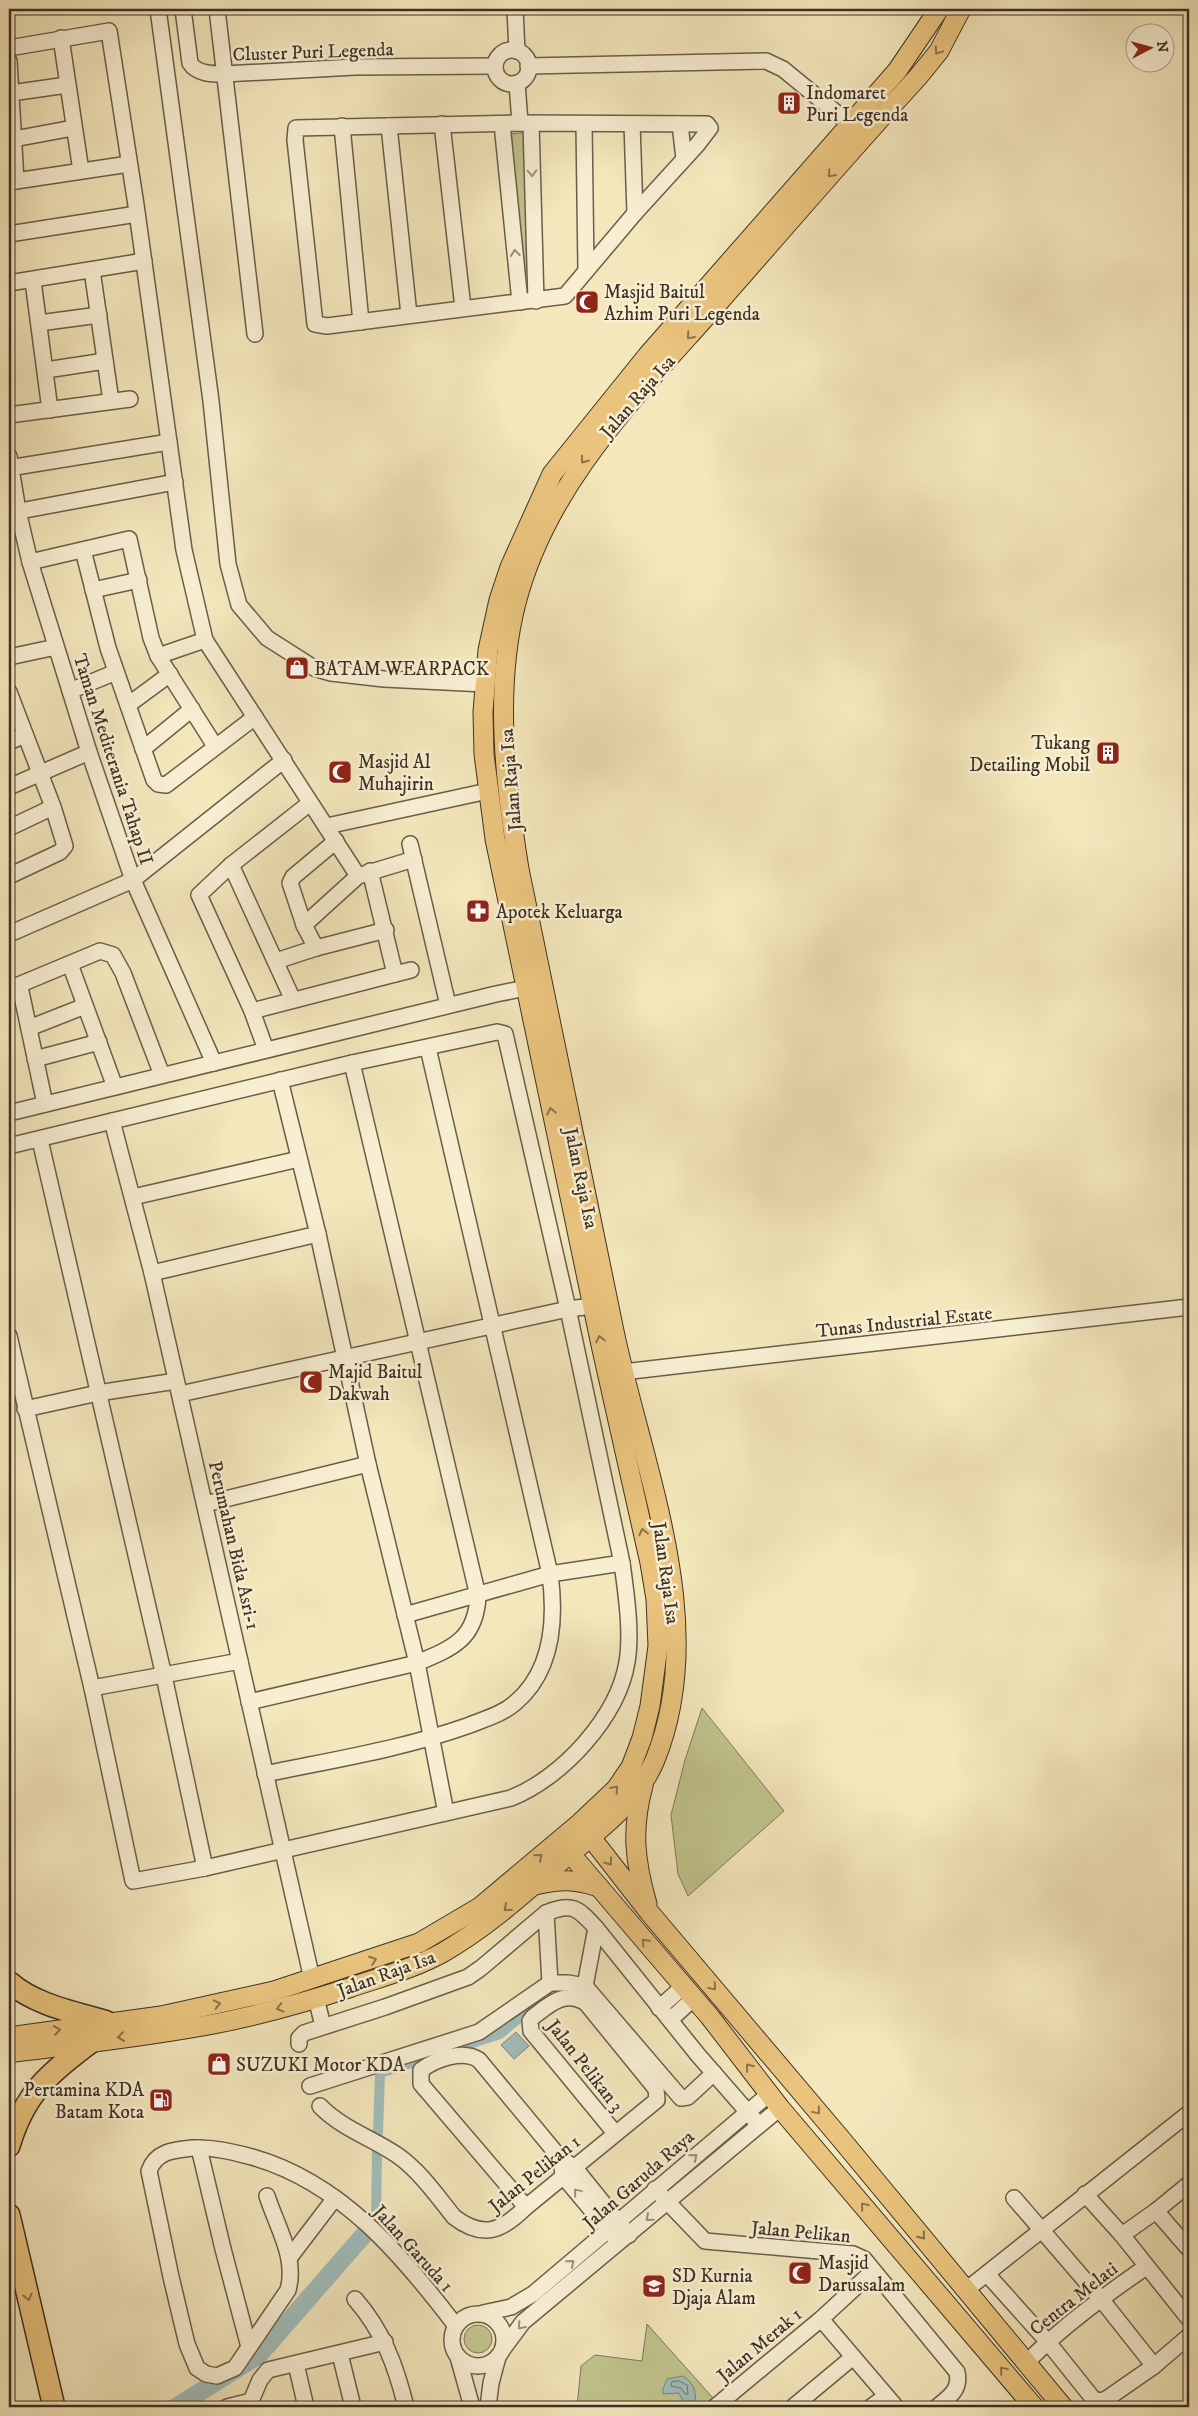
<svg xmlns="http://www.w3.org/2000/svg" width="1198" height="2416" viewBox="0 0 1198 2416" font-family="'IM FELL DW Pica',serif">
	<rect width="100%" height="100%" fill="#f4e7bc"/>
	<filter id="stains"><feTurbulence type="fractalNoise" baseFrequency=".004" numOctaves="4"/><feColorMatrix values="0 0 0 0 .2 0 0 0 0 .09 0 0 0 0 .02 0 0 0 .5 -.17"/></filter>
	<radialGradient id="worn" r=".72"><stop offset=".6" stop-color="#630" stop-opacity="0"/><stop offset="1" stop-color="#630" stop-opacity=".3"/></radialGradient>
	<g fill="#c1c48d" stroke="#7e7a59">
		<path d="M529 132 534 271 523 272 510 134Z"/>
		<path d="M702 1708 784 1811 688 1896 678 1874 671 1815 685 1760Z"/>
		<path d="M647 2324 713 2398 702 2407H577L581 2366 595 2355 642 2361Z"/>
		<circle cx="478" cy="2339" r="14"/>
	</g>
	<g fill="#a1bdbb" stroke="#79857f">
		<path d="M516 2032 529 2046 514 2059 501 2045Z"/>
		<path d="M683 2376C692 2381 697 2391 695 2401L685 2405 679 2393 663 2394V2389L667 2379Z"/>
	</g>
	<g fill="none" stroke-linecap="round" stroke-linejoin="round">
		<path stroke="#6e7770" stroke-width="1" d="M679 2381 687 2385 688 2394H685L681 2388 671 2386 672 2382Z"/>
		<g stroke="#a1bdbb" stroke-width="10">
			<path d="M378 2133 380 2073 500 2034 548 1994"/>
			<path d="M376 2221 377 2152"/>
		</g>
		<path stroke="#a1bdbb" stroke-width="18" d="M176 2407 259 2355 376 2221"/>
		<g stroke="#6a5e4b" stroke-width="18">
			<g id="minor">
				<path d="M158 9 211 401 228 564 239 605 267 638 314 668 331 673 384 679 485 684"/>
				<path d="M183 9 190 63C197 74 212 74 224 74L355 67 495 66"/>
				<path d="M217 9 255 334"/>
				<path d="M515 9 517 51"/>
				<path d="M61 38 81 171"/>
				<path d="M9 48 109 31 136 205 184 550 205 640 358 876"/>
				<circle cx="512" cy="67" r="17"/>
				<path d="M9 61 16 181"/>
				<path d="M528 66 766 61 783 69 850 124"/>
				<path d="M517 83 520 123"/>
				<path d="M11 93 67 85"/>
				<path d="M520 123 707 124 710 128 697 145 635 213 565 296 327 326 315 324 295 140 296 128Z"/>
				<path d="M442 124 463 308"/>
				<path d="M502 124 520 302"/>
				<path d="M531 124 536 301"/>
				<path d="M584 124 586 271"/>
				<path d="M632 124 635 213"/>
				<path d="M680 124 684 159"/>
				<path d="M342 126 361 322"/>
				<path d="M389 126 409 315"/>
				<path d="M14 139 73 128"/>
				<path d="M9 182 129 164"/>
				<path d="M9 234 137 214"/>
				<path d="M92 270 111 401"/>
				<path d="M33 281 50 410"/>
				<path d="M9 283 144 261"/>
				<path d="M39 323 99 315"/>
				<path d="M46 370 105 361"/>
				<path d="M9 415 130 399"/>
				<path d="M9 456 18 511 30 562 89 752 133 880 214 1063"/>
				<path d="M9 468 169 442"/>
				<path d="M9 513 175 482"/>
				<path d="M83 550 108 648 154 780 158 784 166 785 255 717"/>
				<path d="M30 562 129 539 151 638 158 656 215 746"/>
				<path d="M93 590 139 580"/>
				<path d="M158 656 205 640"/>
				<path d="M9 657 56 647"/>
				<path d="M70 691 116 672"/>
				<path d="M9 692 53 807 65 846 60 852 9 876"/>
				<path d="M128 705 170 674"/>
				<path d="M9 742 25 735"/>
				<path d="M143 749 192 709"/>
				<path d="M9 787 89 752"/>
				<path d="M327 826 488 791"/>
				<path d="M9 828 53 807"/>
				<path d="M410 844 448 1005"/>
				<path d="M231 865 293 1000"/>
				<path d="M304 925 358 876 414 859"/>
				<path d="M9 934 133 880 284 760"/>
				<path d="M316 948 304 925 290 883 293 877 336 841"/>
				<path d="M276 961 316 948 386 930"/>
				<path d="M70 964 115 1087"/>
				<path d="M395 974 411 970"/>
				<path d="M20 987 45 1104"/>
				<path d="M9 989 100 951 113 955 123 973 162 1075"/>
				<path d="M252 1011 395 974 370 871"/>
				<path d="M29 1028 85 1006"/>
				<path d="M266 1050 252 1011 199 895 231 865 310 803"/>
				<path d="M35 1059 99 1042"/>
				<path d="M280 1080 318 1234 368 1464 417 1663 446 1813"/>
				<path d="M9 1113 496 994 526 988"/>
				<path d="M112 1121 152 1273 312 1979"/>
				<path d="M40 1140 164 1676 205 1868"/>
				<path d="M9 1146 352 1063 497 1032 505 1034 568 1309 622 1563C626 1593 632 1632 627 1662 618 1717 562 1778 511 1798L205 1868 133 1881 92 1688 9 1336"/>
				<path d="M133 1197 299 1159"/>
				<path d="M152 1273 318 1234"/>
				<path d="M623 1372 1189 1307"/>
				<path d="M180 1394 568 1309 593 1306"/>
				<path d="M25 1409 98 1393 176 1381"/>
				<path d="M205 1504 368 1464"/>
				<path d="M405 1615 550 1574 622 1563"/>
				<path d="M92 1688 240 1661"/>
				<path d="M249 1702 417 1663C453 1648 476 1639 478 1596L352 1063"/>
				<path d="M265 1774C332 1760 402 1749 467 1726 484 1719 501 1715 515 1703 553 1671 556 1619 550 1574L428 1048"/>
				<path d="M550 1983H568L585 1986 681 2098 688 2097 714 2073"/>
				<path d="M585 1986 596 1928"/>
				<path d="M316 1998 323 2026"/>
				<path d="M659 2008 684 1986"/>
				<path d="M670 2020 694 1998"/>
				<path d="M299 2044V2038L304 2033 385 2007 468 1977 481 1968 546 1913C572 1902 578 1908 596 1928L698 2055 759 2125"/>
				<path d="M310 2086 479 2032 550 1983 546 1913"/>
				<path d="M320 2106C341 2128 372 2138 397 2155 420 2171 437 2196 454 2217 484 2240 503 2230 526 2207L657 2100 656 2089 586 2003C565 1989 549 2005 533 2017L530 2021 531 2031 615 2133"/>
				<path d="M199 2148 223 2249 249 2347"/>
				<path d="M562 2166 563 2176 614 2237"/>
				<path d="M655 2189 705 2241 853 2254 864 2259 957 2372C961 2390 949 2397 937 2407"/>
				<path d="M1085 2194 1122 2235 1189 2319"/>
				<path d="M267 2196C277 2227 297 2258 288 2290L235 2368 217 2376 206 2374 197 2368 187 2344 171 2277 149 2171C156 2151 174 2150 193 2148 213 2147 233 2152 252 2157 341 2182 402 2255 456 2326"/>
				<path d="M1014 2198 1101 2299 1154 2366"/>
				<path d="M526 2207 421 2084V2070C436 2059 463 2049 479 2060L561 2159 574 2167 629 2235"/>
				<path d="M1156 2211 1189 2249"/>
				<path d="M1122 2235 1156 2211 1189 2184"/>
				<path d="M290 2257 335 2198"/>
				<path d="M987 2274 1047 2341 1095 2401 1105 2400 1154 2366 1189 2336"/>
				<path d="M966 2290 1189 2113"/>
				<path d="M355 2299C383 2331 396 2366 406 2407"/>
				<path d="M483 2313 511 2307 533 2294 769 2094"/>
				<circle cx="478" cy="2340" r="26"/>
				<path d="M821 2319 896 2407"/>
				<path d="M503 2349 523 2322 780 2108"/>
				<path d="M340 2354 353 2407"/>
				<path d="M458 2357 472 2407"/>
				<path d="M1027 2362C1063 2326 1104 2296 1146 2267"/>
				<path d="M296 2364 306 2407"/>
				<path d="M227 2407 251 2401 260 2380 268 2370 385 2342"/>
				<path d="M488 2407 491 2383 498 2357"/>
				<path d="M715 2407 821 2319 873 2271"/>
				<path d="M793 2407 853 2357"/>
				<path d="M871 2407 886 2396"/>
			</g>
		</g>
		<g stroke="#3c3125" stroke-width="21">
			<g id="major">
				<path d="M643 1786C631 1830 635 1862 647 1904"/>
				<path d="M582 1826 649 1912 841 2139 1063 2407"/>
				<path d="M563 1845 710 2017 780 2108 1034 2407"/>
				<path d="M535 1885C562 1879 573 1879 599 1887"/>
				<path d="M9 2037 161 2016 274 1991 419 1943 480 1907 580 1823 616 1789 631 1767 642 1738 650 1706 658 1646 656 1599 650 1563 601 1345 495 839 484 754 483 712 488 650 499 600 510 567 552 474 647 356 897 71 939 9"/>
				<path d="M9 2053C71 2045 135 2038 197 2027 249 2018 300 2004 349 1988 381 1977 413 1969 442 1953 486 1928 522 1895 560 1862 595 1833 637 1804 655 1760 711 1623 642 1467 614 1331 582 1177 550 1023 519 869 505 782 494 689 516 603 547 482 639 393 719 302 785 227 850 151 918 77L939 51 961 9"/>
			</g>
		</g>
		<g stroke="#3c3125" stroke-width="24">
			<g id="highway">
				<path d="M9 1982C35 2005 74 2012 107 2022"/>
				<path d="M9 2146C24 2094 49 2073 91 2042"/>
				<path d="M9 2215 54 2407"/>
			</g>
		</g>
		<use href="#minor" stroke="#f8efd3" stroke-width="15"/>
		<use href="#major" stroke="#eac47e" stroke-width="19"/>
		<use href="#highway" stroke="#eac47e" stroke-width="21"/>
	</g>
	<defs><path id="oneway-chevron" d="M-2-3.5L2.5 0L-2 3.5" fill="none" stroke-width="1.6" stroke-linecap="round" stroke-linejoin="round" transform="scale(1.25)"/></defs>
	<g stroke="#8a734d">
		<use href="#oneway-chevron" transform="translate(938 51) rotate(124)"/>
		<use href="#oneway-chevron" transform="translate(831 174) rotate(131)"/>
		<use href="#oneway-chevron" transform="translate(690 336) rotate(131)"/>
		<use href="#oneway-chevron" transform="translate(584 460) rotate(126)"/>
		<use href="#oneway-chevron" transform="translate(551 1111) rotate(-102)"/>
		<use href="#oneway-chevron" transform="translate(600 1339) rotate(-102)"/>
		<use href="#oneway-chevron" transform="translate(643 1532) rotate(-103)"/>
		<use href="#oneway-chevron" transform="translate(615 1789) rotate(-49)"/>
		<use href="#oneway-chevron" transform="translate(539 1857) rotate(-41)"/>
		<use href="#oneway-chevron" transform="translate(609 1862) rotate(53)"/>
		<use href="#oneway-chevron" transform="translate(507 1908) rotate(140)"/>
		<use href="#oneway-chevron" transform="translate(645 1942) rotate(-131)"/>
		<use href="#oneway-chevron" transform="translate(373 1960) rotate(-20)"/>
		<use href="#oneway-chevron" transform="translate(713 1987) rotate(50)"/>
		<use href="#oneway-chevron" transform="translate(217 2004) rotate(-13)"/>
		<use href="#oneway-chevron" transform="translate(280 2008) rotate(166)"/>
		<use href="#oneway-chevron" transform="translate(57 2030) rotate(-9)"/>
		<use href="#oneway-chevron" transform="translate(121 2037) rotate(172)"/>
		<use href="#oneway-chevron" transform="translate(749 2067) rotate(-128)"/>
		<use href="#oneway-chevron" transform="translate(817 2111) rotate(50)"/>
		<use href="#oneway-chevron" transform="translate(864 2206) rotate(-130)"/>
		<use href="#oneway-chevron" transform="translate(922 2236) rotate(51)"/>
		<use href="#oneway-chevron" transform="translate(28 2297) rotate(77)"/>
		<use href="#oneway-chevron" transform="translate(1003 2370) rotate(-130)"/>
	</g>
	<g stroke="#9a907c">
		<use href="#oneway-chevron" transform="translate(532 173) rotate(88)"/>
		<use href="#oneway-chevron" transform="translate(515 253) rotate(-96)"/>
		<use href="#oneway-chevron" transform="translate(694 2157) rotate(-40)"/>
		<use href="#oneway-chevron" transform="translate(577 2192) rotate(-130)"/>
		<use href="#oneway-chevron" transform="translate(649 2218) rotate(139)"/>
		<use href="#oneway-chevron" transform="translate(571 2263) rotate(-40)"/>
		<use href="#oneway-chevron" transform="translate(521 2326) rotate(131)"/>
	</g>
	<defs>
		<g id="building-square" transform="scale(1.25)"><rect x="-9" y="-9" width="18" height="18" rx="4" fill="#8f2418" stroke="#f8efd3"/><path d="M-4-6H4V6H1V3H-1V6H-4ZM-2.5-4.3h1.7v1.8h-1.7ZM.8-4.3h1.7v1.8H.8ZM-2.5-1h1.7V.8h-1.7ZM.8-1h1.7V.8H.8Z" fill="#fff"/></g>
		<g id="mosque-square" transform="scale(1.25)"><rect x="-9" y="-9" width="18" height="18" rx="4" fill="#8f2418" stroke="#f8efd3"/><path d="M3.5-4.9A6 6 0 1 0 3.5 4.9A5 5 0 1 1 3.5-4.9Z" fill="#fff"/></g>
		<g id="shop-square" transform="scale(1.25)"><rect x="-9" y="-9" width="18" height="18" rx="4" fill="#8f2418" stroke="#f8efd3"/><path d="M-5-2.5h2.3a2.7 3.5 0 0 1 5.4 0H5L5.5 6h-11ZM-1.5-2.5h3a1.5 2.3 0 0 0-3 0Z" fill="#fff"/></g>
		<g id="pharmacy-square" transform="scale(1.25)"><rect x="-9" y="-9" width="18" height="18" rx="4" fill="#8f2418" stroke="#f8efd3"/><path d="M-2-6h4v4h4v4h-4v4h-4v-4h-4v-4h4Z" fill="#fff"/></g>
		<g id="fuel-square" transform="scale(1.25)"><rect x="-9" y="-9" width="18" height="18" rx="4" fill="#8f2418" stroke="#f8efd3"/><path d="M-5.5-6h7V0h2V4h1.3V-2.5L3-4.5l.8-.8L6-3V5H2.5V1h-1V6h-7ZM-4.2-4.7v3.2H.2V-4.7Z" fill="#fff"/></g>
		<g id="school-square" transform="scale(1.25)"><rect x="-9" y="-9" width="18" height="18" rx="4" fill="#8f2418" stroke="#f8efd3"/><path d="M0-5L7-2L0 1L-7-2ZM-4 1L0 2.5L4 1V4Q0 6-4 4Z" fill="#fff"/></g>
	</defs>
	<g fill-rule="evenodd">
		<use href="#building-square" x="789" y="103"/>
		<use href="#mosque-square" x="587" y="302"/>
		<use href="#shop-square" x="297" y="668"/>
		<use href="#building-square" x="1108" y="753"/>
		<use href="#mosque-square" x="340" y="772"/>
		<use href="#pharmacy-square" x="478" y="911"/>
		<use href="#mosque-square" x="311" y="1382"/>
		<use href="#shop-square" x="219" y="2064"/>
		<use href="#fuel-square" x="161" y="2100"/>
		<use href="#mosque-square" x="800" y="2273"/>
		<use href="#school-square" x="654" y="2286"/>
	</g>
	<g text-anchor="middle" stroke-width="5" stroke-linejoin="round" paint-order="stroke">
		<g font-size="19" fill="#3c3125" stroke="#f8efd3">
			<text transform="translate(313 51) rotate(-2)" y="7">Cluster Puri Legenda</text>
			<text transform="translate(637 396) rotate(-49)" y="7">Jalan Raja Isa</text>
			<text transform="translate(114 759) rotate(72)" y="7">Taman Mediterania Tahap II</text>
			<text transform="translate(510 780) rotate(-95)" y="7">Jalan Raja Isa</text>
			<text transform="translate(582 1178) rotate(78)" y="7">Jalan Raja Isa</text>
			<text transform="translate(904 1321) rotate(-6)" y="7">Tunas Industrial Estate</text>
			<text transform="translate(235 1545) rotate(77)" y="7">Perumahan Bida Asri-1</text>
			<text transform="translate(667 1573) rotate(82)" y="7">Jalan Raja Isa</text>
			<text transform="translate(386 1973) rotate(-20)" y="7">Jalan Raja Isa</text>
			<text transform="translate(586 2065) rotate(52)" y="7">Jalan Pelikan 3</text>
			<text transform="translate(534 2173) rotate(-39)" y="7">Jalan Pelikan 1</text>
			<text transform="translate(638 2179) rotate(-41)" y="7">Jalan Garuda Raya</text>
			<text transform="translate(801 2231) rotate(5)" y="7">Jalan Pelikan</text>
			<text transform="translate(414 2248) rotate(48)" y="7">Jalan Garuda 1</text>
			<text transform="translate(1073 2298) rotate(-38)" y="7">Centra Melati</text>
			<text transform="translate(759 2344) rotate(-40)" y="7">Jalan Merak 1</text>
		</g>
		<g font-size="19" fill="#3c3125" stroke="#f8efd3" text-anchor="start">
			<text x="806" y="99">Indomaret<tspan x="806" dy="22">Puri Legenda</tspan></text>
			<text x="604" y="298">Masjid Baitul<tspan x="604" dy="22">Azhim Puri Legenda</tspan></text>
			<text x="314" y="675">BATAM WEARPACK</text>
			<text x="1090" y="749" text-anchor="end">Tukang<tspan x="1090" dy="22">Detailing Mobil</tspan></text>
			<text x="358" y="768">Masjid Al<tspan x="358" dy="22">Muhajirin</tspan></text>
			<text x="496" y="918">Apotek Keluarga</text>
			<text x="328" y="1378">Majid Baitul<tspan x="328" dy="22">Dakwah</tspan></text>
			<text x="236" y="2071">SUZUKI Motor KDA</text>
			<text x="144" y="2096" text-anchor="end">Pertamina KDA<tspan x="144" dy="22">Batam Kota</tspan></text>
			<text x="818" y="2269">Masjid<tspan x="818" dy="22">Darussalam</tspan></text>
			<text x="672" y="2282">SD Kurnia<tspan x="672" dy="22">Djaja Alam</tspan></text>
		</g>
	</g>
	<rect width="1198" height="2416" fill="none" stroke="#f4e7bc" stroke-width="30"/>
	<rect x="10" y="10" width="1178" height="2396" fill="none" stroke="#3c3125" stroke-width="2.5"/>
	<rect x="15" y="15" width="1168" height="2386" fill="none" stroke="#3c3125"/>
	<g transform="translate(1150 48) rotate(84)"><circle r="24" fill="#f8efd3" stroke="#ada38d"/>
	<path d="M0-4L9 19L0 12L-9 19Z" fill="#8f2418"/>
	<text y="-8" font-size="14" font-weight="bold" text-anchor="middle" fill="#3c3125">N</text>
	</g>
	<rect width="100%" height="100%" filter="url(#stains)"/>
	<rect width="100%" height="100%" fill="url(#worn)"/>
</svg>
